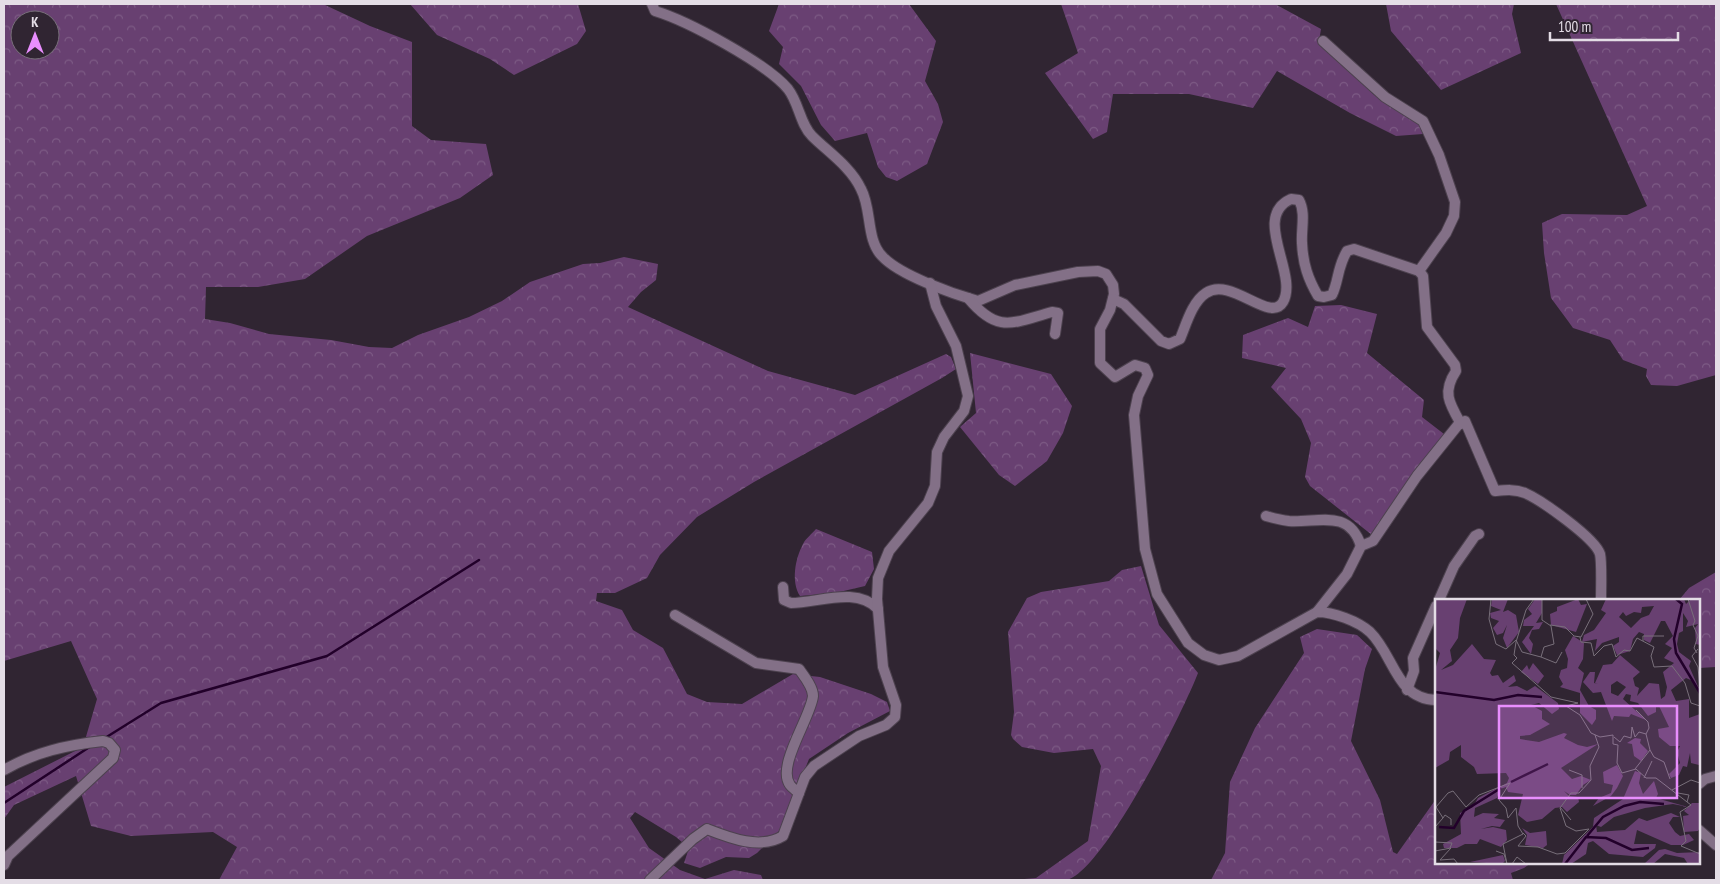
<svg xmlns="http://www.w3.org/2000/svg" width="1720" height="884" font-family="'PT Sans Narrow',sans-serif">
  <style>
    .forest { fill: url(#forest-crowns); fill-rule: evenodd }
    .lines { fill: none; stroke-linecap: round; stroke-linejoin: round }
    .stream { stroke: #22002a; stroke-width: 2.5 }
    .minor-casing { stroke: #4d424f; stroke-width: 12 }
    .minor { stroke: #837087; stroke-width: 10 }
    .inset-river { fill: none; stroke: #22002a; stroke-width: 2.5 }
    .inset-road { fill: none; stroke: #786f7a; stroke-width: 1 }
    .view { fill: #e98efe; fill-opacity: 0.15; stroke: #e98efe; stroke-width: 2.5 }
    .inset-edge { fill: none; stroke: #e4dde6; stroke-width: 2.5 }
  </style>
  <defs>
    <pattern id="forest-crowns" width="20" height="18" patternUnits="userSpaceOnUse" patternTransform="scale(1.25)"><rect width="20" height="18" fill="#684071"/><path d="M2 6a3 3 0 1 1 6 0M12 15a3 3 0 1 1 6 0" fill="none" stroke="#7d5b85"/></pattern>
  </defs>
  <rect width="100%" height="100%" fill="#302532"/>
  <g class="forest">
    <path d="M4 4H323L370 26 412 42V126L431 140 486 144 493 175 460 198 367 236 305 279 258 287H206L205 319 230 323 269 334 331 340 369 347 392 348 418 335 469 317 502 301 530 282 583 264 600 263 624 257 658 264 656 280 641 292 628 307 768 371 855 395 946 354 951 357 956 369 942 378 754 482 697 517 660 555 647 578 615 593H597L596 601 622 610 633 630 663 648 687 694 707 702 742 704 793 674 820 677 871 694 887 702 890 711 848 733 809 759 781 829 757 853 749 858 726 857 700 868 684 863 689 848 676 837 635 812 630 818 649 848 680 870 705 879 734 870 761 875 763 880H219L237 847 213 832 131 836 91 826 76 776 14 805 4 819V787L83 747 97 699 71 641 4 661ZM20 20H50V50H20Z"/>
    <path d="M410 4H578L586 31 577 44 514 75 490 59 437 35Z"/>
    <path d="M779 4H909L936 41 925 81 938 104 943 122 927 164 897 181 886 177 878 167 867 133 835 141 821 125 801 86 779 64 783 47 769 31Z"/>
    <path d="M1061 4H1275L1321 29 1319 41 1373 94 1420 123 1423 134 1396 136 1350 113 1277 71 1253 108 1189 94H1113L1107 132 1093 139 1045 73 1078 53Z"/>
    <path d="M1386 4H1514L1512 14 1521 53 1441 90 1391 31Z"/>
    <path d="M1556 4H1716V375L1677 386 1651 385 1646 376 1647 369 1623 360 1610 340 1573 328 1568 321 1551 298 1544 253 1542 223 1562 214 1627 215 1647 206Z"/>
    <path d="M1341 305 1377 314 1367 353 1424 400 1422 417 1444 434 1415 470 1372 535 1310 486 1305 477 1311 443 1301 419 1271 387 1286 368 1242 358 1243 335 1288 318 1308 327 1315 306Z"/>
    <path d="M970 353 1051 374 1072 406 1063 433 1047 461 1015 486 999 475 960 427 976 413Z"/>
    <path d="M816 529 872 552 874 569 865 586 835 593 800 596C791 582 795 559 803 544 806 538 812 534 816 529Z"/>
    <path d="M1141 566 1159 625 1198 673C1183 712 1104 870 1067 880 1053 884 1028 880 1013 880L1036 878 1088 841 1101 766 1093 749 1054 753 1022 747 1013 739 1011 735 1014 712 1008 632 1027 598 1041 592 1109 581 1122 570Z"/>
    <path d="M1716 572V667L1699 668V600H1679L1689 588Z"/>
    <path d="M1317 629 1357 635 1372 649 1365 669 1351 741 1380 800 1393 852 1397 854 1436 799V863H1531L1524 868 1511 873 1513 880H1211L1225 853 1230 782 1255 728 1304 653 1300 637Z"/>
  </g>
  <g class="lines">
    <g class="stream">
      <path d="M105 738 161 703 327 656 479 560"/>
      <path d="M4 803 91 746"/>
    </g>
    <defs>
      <g id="minor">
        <path d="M652 4 655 11C688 21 766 63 788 89 799 103 800 124 812 136 828 152 851 167 861 189 872 209 866 240 882 256 899 275 953 294 978 301L1015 285 1078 272 1098 271 1106 274 1113 285 1114 294 1110 310 1100 329V363L1115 377 1135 365 1145 368 1148 375 1138 396 1134 415 1145 549 1157 594 1188 643 1204 655 1219 660 1238 656 1317 612C1333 612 1358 621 1370 632 1394 655 1396 699 1436 700"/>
        <path d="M1419 271 1423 276 1427 327 1455 365 1456 371C1442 392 1449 403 1461 424"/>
        <path d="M968 298C998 334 1012 323 1052 312L1058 313 1055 334"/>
        <path d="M1113 299 1124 304 1161 341 1169 344 1180 339C1186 325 1192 302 1206 293 1231 276 1270 324 1283 302 1299 274 1251 217 1291 199L1299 200C1306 213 1301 229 1302 243 1303 264 1308 279 1318 296L1324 297 1332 295C1339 280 1337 268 1347 251L1354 249 1419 271 1446 233 1454 216 1455 202 1439 155 1423 121 1385 97 1323 41"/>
        <path d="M1266 516C1273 518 1281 520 1289 521 1317 523 1349 508 1361 546"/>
        <path d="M783 587 784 600 791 603C818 603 856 586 878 609"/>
        <path d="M1439 600 1454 566 1475 536 1479 534"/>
        <path d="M1317 612 1347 574 1361 546 1373 541 1417 476 1458 425 1465 421 1495 491C1506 490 1515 489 1525 493 1541 500 1595 538 1600 554 1602 563 1601 589 1601 600"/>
        <path d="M675 615 756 663 799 669C804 676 813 687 813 696 811 717 776 766 790 785 792 788 796 790 799 793"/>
        <path d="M1407 690 1414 671 1413 658 1436 606"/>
        <path d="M4 770C35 752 67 745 103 741L109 743 115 750 113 758 8 856 4 865"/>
        <path d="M1699 784 1705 779 1716 776"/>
        <path d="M1699 830 1716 845"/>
        <path d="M650 880 693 839 707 829C730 838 760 850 783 836L805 777 814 766 859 736 886 725 895 717 896 705 883 667 877 599 878 578 889 551 928 503 935 486 937 452 944 437 964 411 968 396 956 346 936 306 930 283"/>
      </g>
    </defs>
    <use href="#minor" class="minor-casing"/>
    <use href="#minor" class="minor"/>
  </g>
  <g transform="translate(1435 599)">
    <rect width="265" height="265" fill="#302532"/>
    <path d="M0 0H32L25 19 23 39 15 51 17 62 6 71 18 66 37 45 49 60 61 61 55 74 57 77 63 76 68 84 79 76 81 82 73 88 82 87 92 92 100 87 123 104 124 110 117 115 104 104 96 106 107 112V120L115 125 95 136 85 137V140L104 143 129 134 132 135 129 139 143 146 152 148 163 145 126 169 137 180 146 177 156 181 148 186 141 196H135L129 192 134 197 143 198 144 203 132 213 127 208 120 209 107 220 92 223 83 216 88 195 73 193 71 188 65 190 62 199 40 209 39 218 48 214 64 215 59 219 70 221 65 228 57 227 46 230 58 228 71 231 72 241 66 248 45 240 42 245H30L22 249H9L8 245 26 235 25 214 38 208 43 199 72 184 74 179 71 174 42 175 39 168 26 158V146L15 153 14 161 0 169V71L5 54 0 49ZM57 0H73L68 13 73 11 81 16 84 33 72 49 68 39 72 26 68 34 62 36 58 29 64 22 56 19 55 14 66 11 56 7ZM100 0H107V14L101 24 108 23 104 30 97 31 94 39 98 45 96 55 87 43 99 27H88L89 21 97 15 93 10ZM143 0 146 6 152 5 141 33 116 26 115 15 122 12V8ZM171 0H249L251 5 256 0H265V46L261 45 260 29 263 25 251 28 253 22 248 14V32L244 34 242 45 244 53 256 62 254 67 265 92 258 82 251 79 236 91 241 102 254 100V119L265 115V175L264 166 256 164 255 154 252 168 248 167 244 176 236 179 234 175 245 164 242 153 245 147H235L224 138 223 130 234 128 224 107 221 106V113L213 117 203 104 195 102 196 96 191 95 188 100 211 121 196 115 194 118 179 117 177 122 166 93 158 94 148 83 155 73H160L159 84 163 85 160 84 168 66 177 65 185 56 205 73 198 79 200 87 204 89 202 97 214 84 224 85 226 100 230 97 232 88 228 73 239 64 229 59 237 49 230 45 238 37 230 22H226L215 44 209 41V35L204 33 198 40 195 52 182 56 178 47 184 43V38L167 44 160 52 162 40 147 43 149 36 159 31 171 14 166 11ZM219 7 214 16 206 19 196 29 184 18 188 13 191 17 199 13 206 14 207 8ZM182 82 191 88 183 97 176 94V86ZM138 37 149 44 148 60 143 69 149 74 145 91 154 107 161 111V120L157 126 145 114V94L125 88 128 85 124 78 126 71 132 69 133 60 130 51ZM98 64 109 77 103 85 86 73 92 66 94 71ZM200 139 206 140 205 144 213 152 206 162 199 157 197 145 192 144ZM182 166 188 177 182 189 176 197 158 207 164 199 176 194 178 186 169 184 168 173ZM200 172 206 174 204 184 208 195 219 182 223 195 221 199 253 208 238 205 210 209 179 218 166 228 161 226 162 233 190 231 204 219 212 222 236 214 245 218H238L234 224 240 233 245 237 254 235 259 241 248 246H236L202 231 199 245H221L220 249 208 258 174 255 158 242 153 244 151 255 136 265H127L129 256 158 228 159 219 188 200ZM257 204H265V229L263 232 249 233 248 217 254 216 249 212ZM87 229 95 234 111 232 112 246 108 249 90 246 92 236ZM230 250 242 254 265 253V265H253L249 259 230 255 218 265H209L224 251ZM68 256 70 262 67 265 35 263Z" fill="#684071" fill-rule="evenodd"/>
    <path class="inset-river" d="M241 0 247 5 239 40 241 54 265 94M0 93 59 101 83 96 107 98M76 183 113 165M4 228 19 229 29 212 66 189M152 237 168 218 189 207 205 203 229 205M130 265 151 238 171 239 197 251 214 249"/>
    <path class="inset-road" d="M56 0 54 20 61 45 71 50 81 41 87 53 106 58 109 48 119 45 116 27 107 21V0M99 0 91 11 81 43 79 56 82 59 77 64 116 98 143 104 131 107 145 116 156 134 165 138 178 136V145L183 146 182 164 187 174 201 170 211 179H221L256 206 245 213 251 242 246 247 265 255M253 0 260 22 258 26 263 37 259 49 262 54M115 26 130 28 139 37 146 38 158 15 151 0M145 38 146 43 156 44 159 57 169 47 177 45 181 58 189 51 195 52 202 39 219 48 216 57 219 68 237 67 250 84 256 104 265 107M208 42V37H229M263 50 257 57 263 68 265 90M106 58 121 64 127 53M211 135 215 151M179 138 185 143 189 137 196 139 197 128 200 138 204 133 211 135 214 129 213 123 201 111M200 170 215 151 219 158 229 163 235 180M134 171 147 176V189M209 179 217 162M237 191 256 181 265 184M243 194 254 196 252 203M125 208 136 221M8 219 10 216 16 220V226M0 228 8 219 1 208 13 194 18 192 31 208 44 196 75 184 64 201 71 209 73 219 81 209 83 227 88 235 68 245 72 265M88 234 91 237 83 247 103 248 122 255 130 254 154 230 141 232 131 227 125 209 136 194H144L156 181 155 167 164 148 160 136M0 243 17 244 15 249M0 252 16 249 5 261 19 260 23 265M61 252 69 255 72 265M77 265 82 258 91 265"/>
    <path class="view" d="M64 107H242V199H64Z"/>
    <rect width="265" height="265" class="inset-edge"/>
  </g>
  <rect width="1720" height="884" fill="none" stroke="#e4dde6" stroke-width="10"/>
  <g transform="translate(35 35)"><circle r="24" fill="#302532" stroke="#786f7a"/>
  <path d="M0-4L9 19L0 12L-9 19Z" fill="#e98efe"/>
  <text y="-8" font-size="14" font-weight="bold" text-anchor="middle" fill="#e4dde6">K</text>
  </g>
  <path d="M1550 32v8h128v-8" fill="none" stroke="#e4dde6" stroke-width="2.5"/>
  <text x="1558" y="32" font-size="15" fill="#e4dde6" stroke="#302532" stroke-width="4" paint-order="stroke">100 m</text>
</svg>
